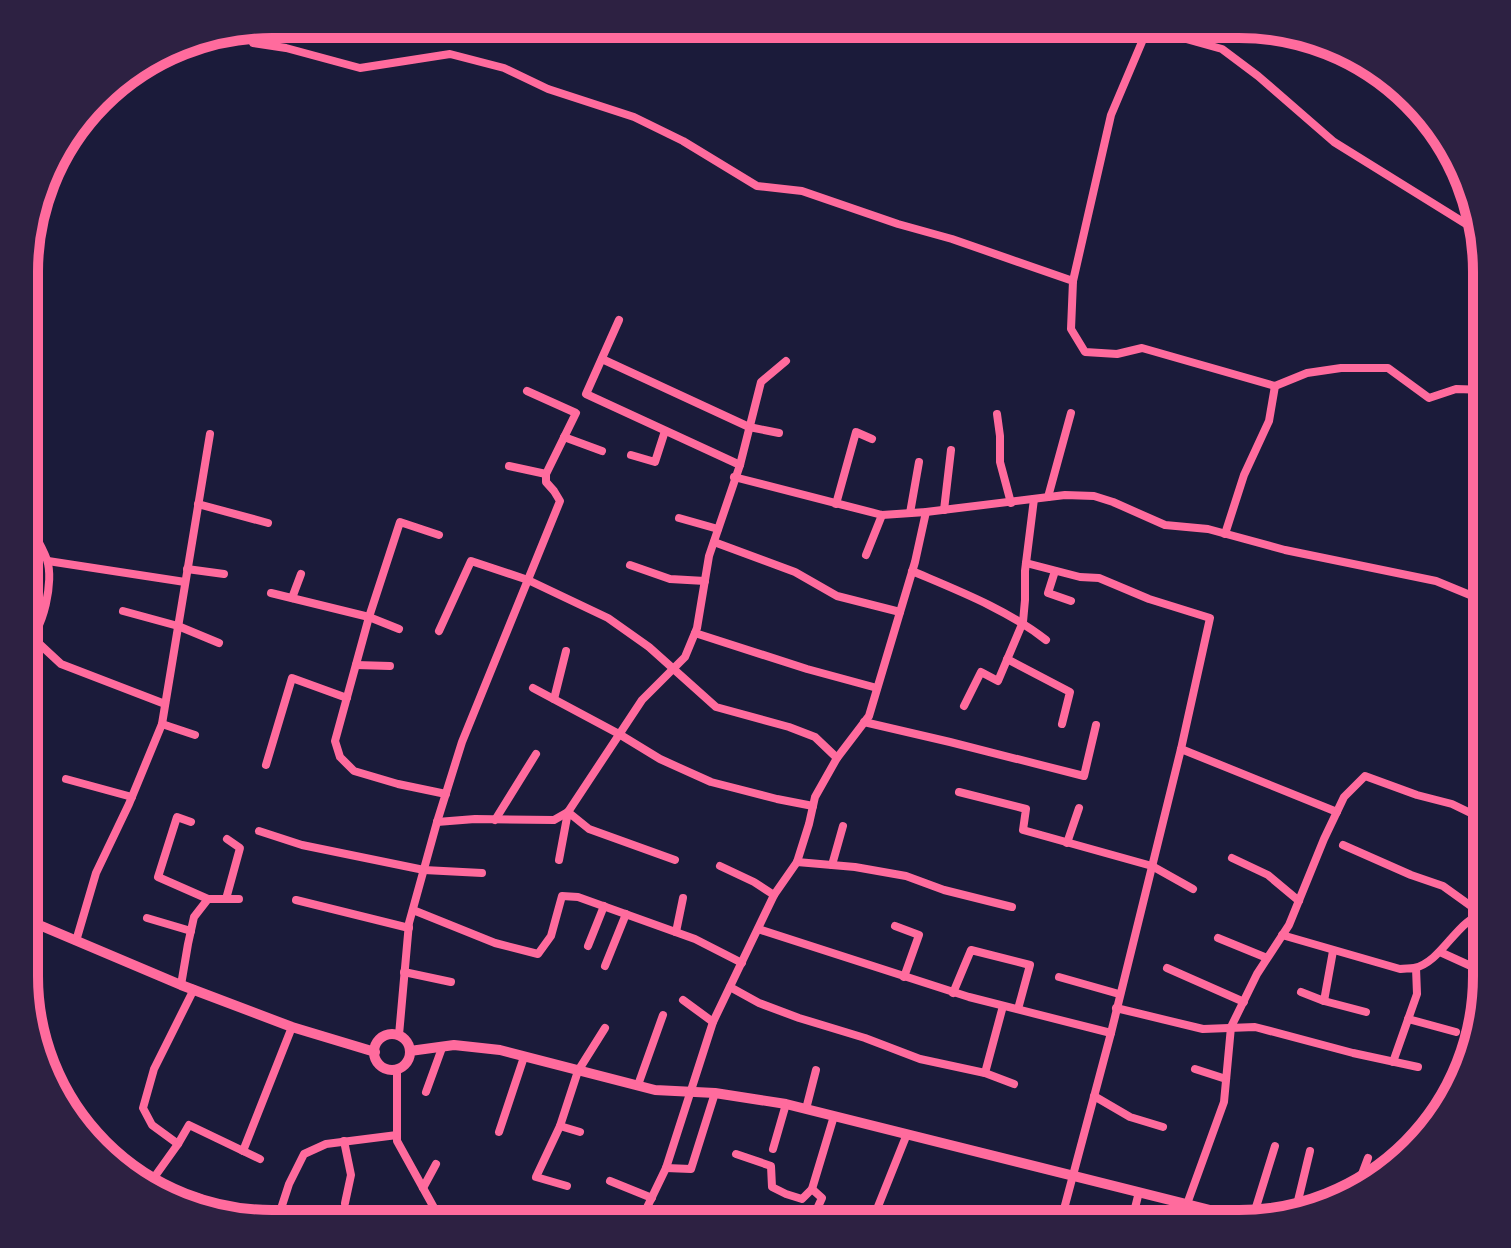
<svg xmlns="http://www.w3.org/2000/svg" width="1511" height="1248" font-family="'Source Sans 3',sans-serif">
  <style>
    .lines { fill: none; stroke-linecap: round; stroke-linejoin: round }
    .minor { stroke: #ff6b9d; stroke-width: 8 }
    .tertiary { stroke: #ff6b9d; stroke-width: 10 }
    .rim { fill: none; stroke: #ff6b9d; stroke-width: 10 }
  </style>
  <rect width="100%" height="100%" fill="#1b1b3a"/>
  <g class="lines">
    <g class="minor">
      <path d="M1121 24 1161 32 1222 49 1258 76 1334 142 1479 232"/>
      <path d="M247 28 253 43 286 48 360 68 450 54 504 68 548 89 634 117 683 141 757 186 802 191 898 224 952 239 1073 281 1071 329 1085 352 1117 354 1142 348 1275 386 1307 373 1341 368H1388L1429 398 1456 389 1487 390"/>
      <path d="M1073 281 1111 115 1147 30"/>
      <path d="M619 320 586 394 740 465"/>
      <path d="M602 359 749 427 779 433"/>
      <path d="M997 414 1000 436V462L1011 503"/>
      <path d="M564 437 602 451"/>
      <path d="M631 455 655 462 665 431"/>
      <path d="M509 466 546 474"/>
      <path d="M734 477 882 515 926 512 1065 495 1094 496 1113 502 1165 525 1208 529 1285 550 1436 581 1487 602"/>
      <path d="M1048 497 1071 413"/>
      <path d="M198 504 268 523"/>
      <path d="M836 504 856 432 872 439"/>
      <path d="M944 510 951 450"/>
      <path d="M910 513 919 462"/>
      <path d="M679 518 718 529"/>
      <path d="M1225 534 1244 475 1269 421 1275 386"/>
      <path d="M439 535 400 522 369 617 335 741 340 757 354 771 398 784 446 794"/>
      <path d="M714 542 795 572 837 596 900 612"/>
      <path d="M866 555 882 515"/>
      <path d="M48 561 185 582"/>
      <path d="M1026 563 1080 577 1099 578 1149 599 1210 618 1181 749 1111 1033 1060 1224"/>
      <path d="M630 565 670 579 705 581"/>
      <path d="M187 569 224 574"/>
      <path d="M912 571C959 591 1006 609 1046 640"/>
      <path d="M1055 571 1048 593 1071 601"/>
      <path d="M271 593 369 617 399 629"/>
      <path d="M292 598 301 574"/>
      <path d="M123 611 178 626 219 643"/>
      <path d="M439 631 471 561 528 580 608 618 649 647 716 707 789 727 815 737 837 758"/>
      <path d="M695 633 807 669 877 688"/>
      <path d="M33 638 61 664 165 704"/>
      <path d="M25 643C44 631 54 580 47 560 42 546 33 532 26 519"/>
      <path d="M1007 659 1070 692 1062 724"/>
      <path d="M356 665 390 666"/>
      <path d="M533 688 619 734 660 759 711 782 777 799 813 806"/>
      <path d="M554 699 566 651"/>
      <path d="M964 706 981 672 998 681 1023 622 1025 600V571L1034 499"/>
      <path d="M864 722 950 742 1084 776 1096 725"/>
      <path d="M162 724 195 735"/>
      <path d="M1181 749 1337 812"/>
      <path d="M266 765 292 678 347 698"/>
      <path d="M66 779 132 797"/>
      <path d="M959 792 1026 809 1023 830 1152 866 1193 889"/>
      <path d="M495 820 536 754"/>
      <path d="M191 822 177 817 158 877 208 899"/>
      <path d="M437 822 475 819 554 820 568 812 642 700 685 657 697 628 709 556 740 465 761 382 786 361"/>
      <path d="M259 831 302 845 424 870 482 873"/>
      <path d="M1067 843 1079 808"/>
      <path d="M1343 845 1411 875 1443 886 1482 914"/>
      <path d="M1232 858 1268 875 1299 901"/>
      <path d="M559 860 568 812 589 829 675 860"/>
      <path d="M797 862 855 867 906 876 944 890 1012 907"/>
      <path d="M832 865 843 826"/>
      <path d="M720 866 754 882 774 895"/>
      <path d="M226 899 240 848 227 839"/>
      <path d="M296 900 409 928"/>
      <path d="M413 910 495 943 538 954 551 936 562 896 578 897 695 939 742 963"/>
      <path d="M147 918 191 931"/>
      <path d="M895 926 919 935 904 977"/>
      <path d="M758 929 969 997 1111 1033"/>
      <path d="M676 932 683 898"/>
      <path d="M1282 935 1400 969C1405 968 1409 969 1414 968 1443 962 1458 916 1486 914"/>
      <path d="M1218 938 1267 958"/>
      <path d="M76 941 96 873 129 804 162 724 210 434"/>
      <path d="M588 946 604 906"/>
      <path d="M1440 952 1484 972"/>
      <path d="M605 966 626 914"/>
      <path d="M1167 968 1244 1002"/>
      <path d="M404 972 451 982"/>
      <path d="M1059 977 1119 994"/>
      <path d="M181 985 188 944 194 917 208 899H239"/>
      <path d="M730 987 759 1003 799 1018 865 1038 920 1059 985 1073 1014 1084"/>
      <path d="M1301 992 1324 1001 1366 1012"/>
      <path d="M953 993 971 950 1030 965 1018 1009"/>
      <path d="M683 1000 713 1022"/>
      <path d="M1324 1001 1333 951"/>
      <path d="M1116 1008 1203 1029 1255 1027 1353 1053 1418 1067"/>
      <path d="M1408 1019 1456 1032"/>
      <path d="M33 1025 35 1026"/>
      <path d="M399 1035 409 923 437 822 462 742 560 501 554 491 546 482V474L576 413 527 391"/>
      <path d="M1393 1062 1417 994 1416 968"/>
      <path d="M397 1069V1141L443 1224"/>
      <path d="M1195 1069 1226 1079"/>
      <path d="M985 1073 1003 1006"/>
      <path d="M638 1085 663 1015"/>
      <path d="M426 1092 442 1048"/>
      <path d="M1094 1096 1130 1117 1163 1127"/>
      <path d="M806 1109 816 1070"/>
      <path d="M1439 1117 1444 1101"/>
      <path d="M560 1126 580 1132"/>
      <path d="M499 1132 524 1057"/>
      <path d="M344 1141 351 1175 345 1203"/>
      <path d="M178 1144 152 1125 143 1108 154 1069 194 989"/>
      <path d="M773 1149 786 1104"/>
      <path d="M243 1151 292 1027"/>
      <path d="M736 1154 771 1166 772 1187 786 1194 802 1199 812 1189 834 1116"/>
      <path d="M666 1168 691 1169 715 1093"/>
      <path d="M610 1181 652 1198"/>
      <path d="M148 1186 178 1144 189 1125 260 1159"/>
      <path d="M567 1186 536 1177 560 1126 578 1071 605 1028"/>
      <path d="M423 1188 436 1164"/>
      <path d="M1356 1190 1368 1158"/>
      <path d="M172 1202 178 1196H194L270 1223"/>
      <path d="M1187 1204 1224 1102 1231 1027 1257 974 1289 925 1324 839 1344 797 1365 776 1417 795 1452 804 1487 821"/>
      <path d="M1295 1213 1310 1151"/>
      <path d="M1252 1220 1275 1146"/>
      <path d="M276 1224 289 1184 304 1154 326 1144 397 1135"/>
      <path d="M353 1224 357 1214 384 1224"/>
      <path d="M639 1224 666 1168 713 1022 774 895 797 862 809 824 815 797 837 758 869 716 915 562 926 512"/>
      <path d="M810 1224 822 1198 812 1189"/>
      <path d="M871 1224 907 1134"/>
      <path d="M1131 1224 1139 1192"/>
      <path d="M1204 1224 1209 1210"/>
    </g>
    <g class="tertiary">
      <path d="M25 919 181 985 292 1027 375 1052"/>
      <circle cx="392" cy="1052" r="18"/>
      <path d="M410 1051 454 1045 500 1050 655 1090 715 1093 786 1104 1254 1221"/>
    </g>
  </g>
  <path d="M0 0H1511V1248H0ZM272 38H1239A234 234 0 0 1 1473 272V976A234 234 0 0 1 1239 1210H272A234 234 0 0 1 38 976V272A234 234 0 0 1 272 38Z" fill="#2d2142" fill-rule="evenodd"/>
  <path class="rim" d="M272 38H1239A234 234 0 0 1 1473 272V976A234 234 0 0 1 1239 1210H272A234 234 0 0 1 38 976V272A234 234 0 0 1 272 38Z"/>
</svg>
